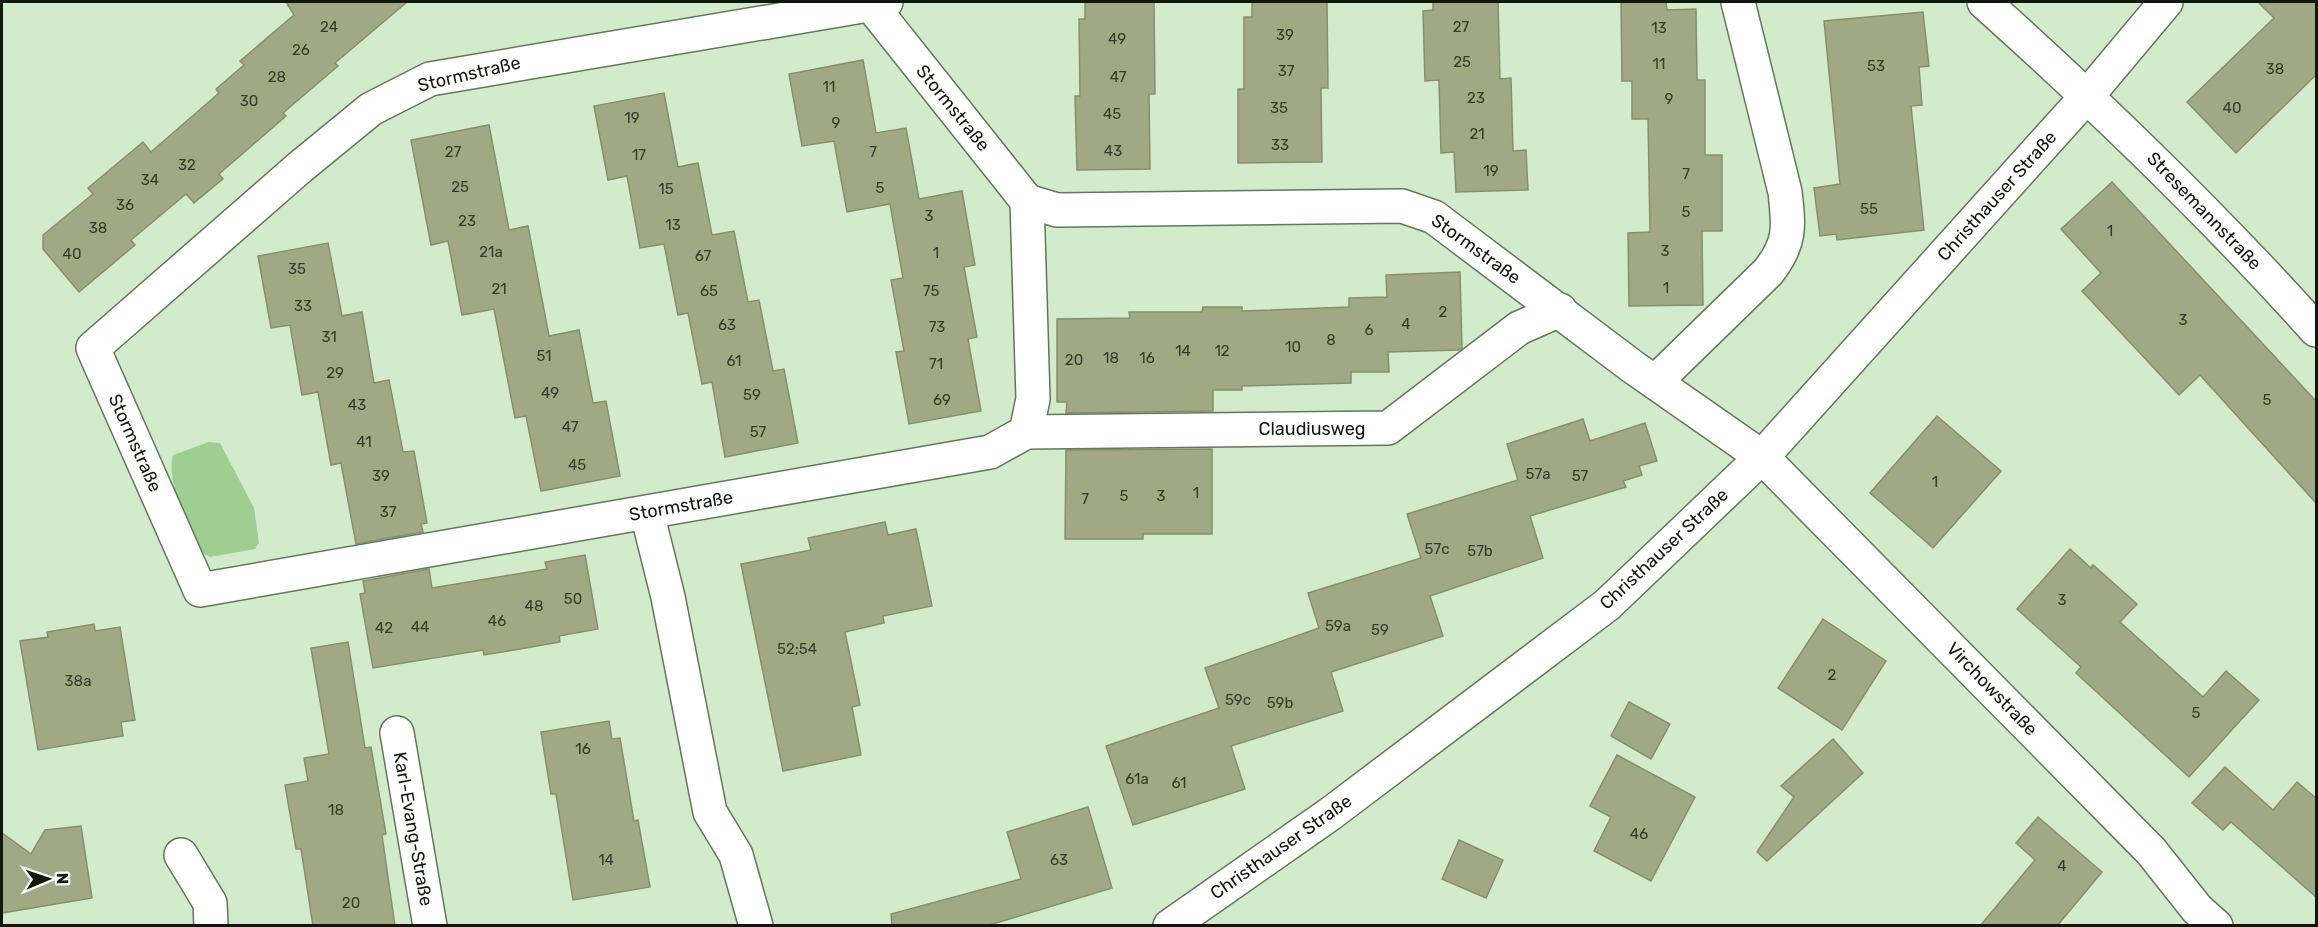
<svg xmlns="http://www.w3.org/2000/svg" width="2318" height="927" font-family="Rubik,sans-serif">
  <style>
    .green { fill: #9ece91 }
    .building { fill: #a0a984; stroke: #868f6b; stroke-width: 1.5 }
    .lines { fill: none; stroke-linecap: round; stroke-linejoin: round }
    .minor-casing { stroke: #61785a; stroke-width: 36 }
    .minor { stroke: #fff; stroke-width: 33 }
    .labels { text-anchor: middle; stroke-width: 4.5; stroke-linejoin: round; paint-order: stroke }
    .number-label { font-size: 15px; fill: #333c2a }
    .street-label { font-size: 18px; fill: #0f180c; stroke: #fff }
  </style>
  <rect width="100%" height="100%" fill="#d2eccb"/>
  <path class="green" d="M209 442 220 443 254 508 259 543 255 549 210 557 201 552C191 522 165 486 173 455Z"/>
  <g class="building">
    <path d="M286 2H407L335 63 338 66 283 113 286 116 219 174 223 179 194 203 186 194 131 240 135 245 79 292 43 249V235L93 194 88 188 143 142 151 152 219 93 216 89 244 65 240 61 294 15Z"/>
    <path d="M1085 2H1154L1155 94H1149L1150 169 1077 170 1075 96H1080L1079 19H1085Z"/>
    <path d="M1252 2H1327L1328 88H1321L1322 162 1238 163V89H1244V17H1252Z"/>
    <path d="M1433 2H1498L1500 79 1511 78 1513 151 1526 150 1528 190 1456 192 1454 152 1441 153 1439 80 1425 81 1423 11 1433 10Z"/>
    <path d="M1621 2H1666L1667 10 1696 9 1697 80H1705V155H1722V231H1702L1703 305 1629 306 1628 233 1650 232 1648 119H1632V81H1622Z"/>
    <path d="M2258 2H2316V75L2236 153 2187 102 2274 18Z"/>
    <path d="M1923 12 1929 66 1919 67 1922 105 1911 106 1924 230 1837 240 1836 234 1820 236 1814 188 1840 184 1824 21Z"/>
    <path d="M863 60 876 133 906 128 919 199 962 191 975 265 964 267 977 337 968 339 981 411 909 424 896 352 904 351 891 280 903 278 890 204 847 212 834 141 802 146 789 74Z"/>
    <path d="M664 93 678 167 698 163 712 235 734 231 748 302 759 300 773 371 784 369 798 443 725 457 712 382 702 384 688 313 678 315 664 244 640 248 627 176 608 180 594 106Z"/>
    <path d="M489 125 509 230 528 226 549 336 579 330 593 403 606 401 620 476 541 491 526 416 515 418 494 309 462 315 448 241 431 245 411 140Z"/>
    <path d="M2112 182 2316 401V503L2200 375 2179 395 2082 291 2101 273 2061 229Z"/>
    <path d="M328 243 342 316 362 312 374 383 389 380 403 452 414 451 427 523 421 524 423 532 356 544 341 463 331 465 318 392 302 395 290 325 271 328 258 256Z"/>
    <path d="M1460 272 1462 348 1459 350 1388 352 1389 372H1351V383L1242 386V390H1213V411L1066 413 1067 402H1057V319L1130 318 1129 312H1202L1203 307H1242V311L1349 307V298L1387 297 1386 275Z"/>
    <path d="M1937 416 2001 471 1933 548 1870 493Z"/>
    <path d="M1583 419 1590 441 1645 423 1657 461 1639 466 1642 475 1623 481 1626 487 1530 516 1543 558 1430 596 1443 636 1331 672 1343 711 1231 746 1245 789 1133 825 1106 746 1219 708 1205 668 1319 628 1308 593 1421 558 1407 514 1518 480 1507 444Z"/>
    <path d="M1212 449V534H1143V539H1065L1066 450Z"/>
    <path d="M885 522 888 535 916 529 932 606 883 616 884 623 845 632 860 705 852 707 861 755 783 771 741 564 811 550 808 538Z"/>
    <path d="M2070 549 2091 568 2093 565 2137 604 2120 622 2203 697 2226 671 2259 700 2189 777 2076 673 2081 667 2017 609Z"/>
    <path d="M585 555 598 629 559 636 560 642 520 649 484 655 483 650 373 668 360 594 365 593 363 581 429 569 432 588 547 569 545 562Z"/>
    <path d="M1823 619 1886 661 1842 730 1778 688Z"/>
    <path d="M94 624 95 631 120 627 135 720 121 722 123 736 38 750 20 641 48 637 47 632Z"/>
    <path d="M348 642 365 748 371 747 386 834 382 835 395 926H313L301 849H296L285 785 308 781 304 758 329 754 311 648Z"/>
    <path d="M1629 702 1670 724 1651 759 1611 736Z"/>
    <path d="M609 721 612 739 620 738 634 821 638 820 650 887 573 900 556 794H551L541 732Z"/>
    <path d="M1833 739 1863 773 1767 861 1757 852 1794 797 1781 786Z"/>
    <path d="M1617 755 1695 797 1651 881 1594 851 1611 817 1590 806Z"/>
    <path d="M2225 767 2273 810 2297 782 2316 798V897L2231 822 2223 830 2192 803Z"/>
    <path d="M1088 807 1112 888 986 926H892L891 914 1021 879 1007 832Z"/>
    <path d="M2038 817 2102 872 2057 926H1980L2035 860 2016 843Z"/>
    <path d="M81 826 92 898 2 913V833L31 854 45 830Z"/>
    <path d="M1459 840 1503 860 1486 898 1442 879Z"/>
  </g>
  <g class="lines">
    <defs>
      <g id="minor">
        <path d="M1984 2C2100 106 2212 214 2316 330"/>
        <path d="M871 5 1027 201 1033 399 1026 432 990 452 200 590 93 348 299 168 371 109 430 79 886 2"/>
        <path d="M1027 201 1057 210 1402 206 1434 217 1633 367 1762 457 2151 851 2197 909 2216 926"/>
        <path d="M1655 382 1768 272C1791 243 1789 227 1785 192L1738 2"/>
        <path d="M1026 432 1388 428 1519 328 1560 310"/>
        <path d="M647 513 668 597 710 812 736 855 756 926"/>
        <path d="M397 733 430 926"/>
        <path d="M181 855 210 903 211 926"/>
        <path d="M1170 926 1330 814 1607 605 1762 457 2088 95 2166 2"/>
      </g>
    </defs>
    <use href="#minor" class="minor-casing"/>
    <use href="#minor" class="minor"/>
  </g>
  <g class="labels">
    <g class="number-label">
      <text x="329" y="32">24</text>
      <text x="1461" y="32">27</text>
      <text x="1659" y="33">13</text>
      <text x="1285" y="40">39</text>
      <text x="1117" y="44">49</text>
      <text x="301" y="55">26</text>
      <text x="1462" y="67">25</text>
      <text x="1659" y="69">11</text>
      <text x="1876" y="71">53</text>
      <text x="2275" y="74">38</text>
      <text x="1286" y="76">37</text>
      <text x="277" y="82">28</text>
      <text x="1118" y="82">47</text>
      <text x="829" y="92">11</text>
      <text x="1476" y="103">23</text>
      <text x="1669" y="104">9</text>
      <text x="249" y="106">30</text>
      <text x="1279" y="113">35</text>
      <text x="2232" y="113">40</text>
      <text x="1112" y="119">45</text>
      <text x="632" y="123">19</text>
      <text x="836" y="128">9</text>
      <text x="1477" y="139">21</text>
      <text x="1280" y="150">33</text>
      <text x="1113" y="156">43</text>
      <text x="453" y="157">27</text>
      <text x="873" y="157">7</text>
      <text x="639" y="160">17</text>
      <text x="187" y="170">32</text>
      <text x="1491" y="176">19</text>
      <text x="1686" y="179">7</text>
      <text x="150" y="185">34</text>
      <text x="460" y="192">25</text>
      <text x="880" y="193">5</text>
      <text x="666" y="194">15</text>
      <text x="125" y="210">36</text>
      <text x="1869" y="214">55</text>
      <text x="1686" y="217">5</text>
      <text x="929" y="221">3</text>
      <text x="467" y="226">23</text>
      <text x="673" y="230">13</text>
      <text x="98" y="233">38</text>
      <text x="2110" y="236">1</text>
      <text x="1665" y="256">3</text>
      <text x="491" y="257">21a</text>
      <text x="936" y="258">1</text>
      <text x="72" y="259">40</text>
      <text x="703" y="261">67</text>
      <text x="297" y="274">35</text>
      <text x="1666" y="293">1</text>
      <text x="499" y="294">21</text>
      <text x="709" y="296">65</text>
      <text x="931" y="296">75</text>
      <text x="303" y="311">33</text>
      <text x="1443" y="317">2</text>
      <text x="2183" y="325">3</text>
      <text x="1406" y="329">4</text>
      <text x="727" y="330">63</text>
      <text x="937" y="332">73</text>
      <text x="1369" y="335">6</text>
      <text x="329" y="342">31</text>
      <text x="1331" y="345">8</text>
      <text x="1293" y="352">10</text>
      <text x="1183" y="356">14</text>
      <text x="1222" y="356">12</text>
      <text x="544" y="361">51</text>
      <text x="1111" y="363">18</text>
      <text x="1147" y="363">16</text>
      <text x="1074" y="365">20</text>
      <text x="734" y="366">61</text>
      <text x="936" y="369">71</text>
      <text x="335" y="378">29</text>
      <text x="550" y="398">49</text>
      <text x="752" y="400">59</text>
      <text x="942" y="405">69</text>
      <text x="2267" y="405">5</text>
      <text x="357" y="410">43</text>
      <text x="570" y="432">47</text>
      <text x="758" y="437">57</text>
      <text x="364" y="447">41</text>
      <text x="577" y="470">45</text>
      <text x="1538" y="479">57a</text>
      <text x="381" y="481">39</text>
      <text x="1580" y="481">57</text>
      <text x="1935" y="487">1</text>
      <text x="1196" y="498">1</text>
      <text x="1124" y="501">5</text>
      <text x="1161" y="501">3</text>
      <text x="1085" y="504">7</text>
      <text x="388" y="517">37</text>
      <text x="1437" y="554">57c</text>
      <text x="1480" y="556">57b</text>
      <text x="573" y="604">50</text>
      <text x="2062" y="605">3</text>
      <text x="534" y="611">48</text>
      <text x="497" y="626">46</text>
      <text x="1338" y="631">59a</text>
      <text x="420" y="632">44</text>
      <text x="384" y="633">42</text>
      <text x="1380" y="635">59</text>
      <text x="797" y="654">52;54</text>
      <text x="1832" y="680">2</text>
      <text x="78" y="686">38a</text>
      <text x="1238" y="705">59c</text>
      <text x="1280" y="708">59b</text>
      <text x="2196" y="718">5</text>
      <text x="583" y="754">16</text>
      <text x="1137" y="784">61a</text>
      <text x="1179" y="788">61</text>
      <text x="336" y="815">18</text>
      <text x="1639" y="839">46</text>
      <text x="606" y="865">14</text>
      <text x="1059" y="865">63</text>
      <text x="2062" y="871">4</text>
      <text x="351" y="908">20</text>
    </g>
    <g class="street-label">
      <text transform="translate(469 74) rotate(-13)" y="6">Stormstraße</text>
      <text transform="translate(953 108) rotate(51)" y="6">Stormstraße</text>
      <text transform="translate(1997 196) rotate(-48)" y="6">Christhauser Straße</text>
      <text transform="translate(2204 211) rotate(46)" y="6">Stresemannstraße</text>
      <text transform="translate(1476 249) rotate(36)" y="6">Stormstraße</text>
      <text x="1312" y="435">Claudiusweg</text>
      <text transform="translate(135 443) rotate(66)" y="6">Stormstraße</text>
      <text transform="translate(681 506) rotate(-10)" y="6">Stormstraße</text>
      <text transform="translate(1664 549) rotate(-43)" y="6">Christhauser Straße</text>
      <text transform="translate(1992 689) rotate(46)" y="6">Virchowstraße</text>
      <text transform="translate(413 829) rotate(80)" y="6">Karl-Evang-Straße</text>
      <text transform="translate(1281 847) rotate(-35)" y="6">Christhauser Straße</text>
    </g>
  </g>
  <rect width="2318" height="927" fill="none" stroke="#0f180c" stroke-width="6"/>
  <g transform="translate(48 879) rotate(88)" stroke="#ffffff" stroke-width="4.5" paint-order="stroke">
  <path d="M0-4.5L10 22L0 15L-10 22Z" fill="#0f180c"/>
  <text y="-9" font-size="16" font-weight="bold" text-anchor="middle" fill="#0f180c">N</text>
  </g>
</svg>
